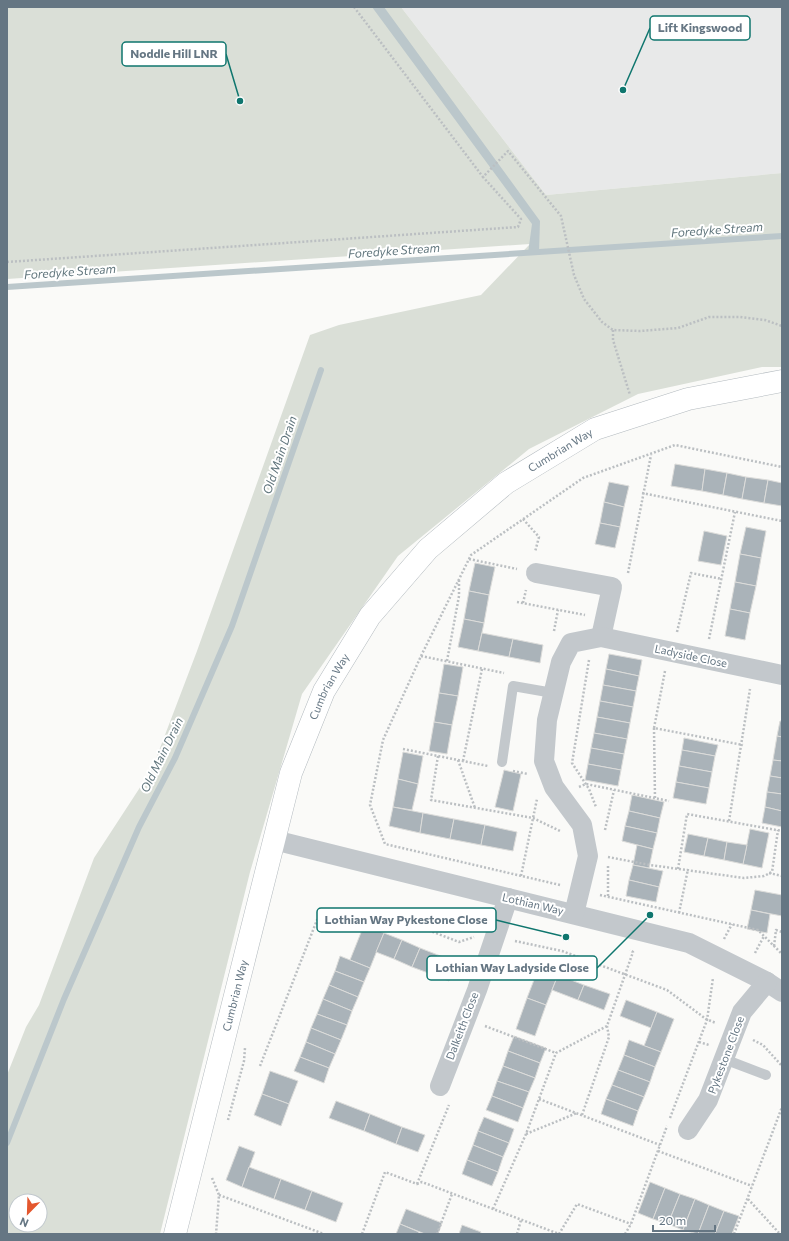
<svg xmlns="http://www.w3.org/2000/svg" width="789" height="1241" font-family="Commissioner,sans-serif">
  <style>
    .built { fill: #e8e9e9 }
    .green { fill: #dadfd7; fill-rule: evenodd }
    .water { fill: #bbc7cb }
    .lines { fill: none; stroke-linecap: round; stroke-linejoin: round }
    .stream { stroke: #bbc7cb; stroke-width: 6 }
    .building { fill: #aab3b9; stroke: #dcdcda }
    .secondary-casing { stroke: #b3babf; stroke-width: 23 }
    .path { stroke: #bbbfc2; stroke-width: 2.5; stroke-dasharray: 2 2; stroke-linecap: butt }
    .lane { stroke: #c3c8cc; stroke-width: 10 }
    .street { stroke: #c3c8cc; stroke-width: 20 }
    .secondary { stroke: #fff; stroke-width: 22 }
    .labels { text-anchor: middle; stroke-width: 4; stroke-linejoin: round; paint-order: stroke }
    .street-label { font-size: 11px; fill: #657683; stroke: #fff }
    .water-label { font-size: 12px; font-style: italic; fill: #60757c; stroke: #fff }
    .leader { fill: none; stroke: #0f766e; stroke-width: 1.5 }
    .callout-dot { fill: #0f766e; stroke: #fff; stroke-width: 1.5 }
    .callout { fill: #fff; stroke: #0f766e; stroke-width: 1.5 }
    .callout-label { font-size: 12px; text-anchor: middle; font-weight: bold; fill: #657683 }
  </style>
  <rect width="100%" height="100%" fill="#fafaf8"/>
  <path class="built" d="M401 7H782V173L546 195Z"/>
  <path class="green" d="M7 7H401L546 195 782 173V367H762L638 394 529 449 398 556 302 694 250 872 160 1234H7V1075L26 1027 39 1005 94 858 152 769 197 651 310 335 339 325 481 295 530 244 7 279ZM16 1201H40V1225H16Z"/>
  <path class="water" d="M372 7H384L540 221 539 252 528 253 532 224Z"/>
  <g class="lines">
    <g class="stream">
      <path d="M7 287 782 236"/>
      <path d="M7 1143 64 999 139 827 175 758 232 626 321 370"/>
    </g>
  </g>
  <g class="building">
    <path d="M675 464 705 469 702 491 671 486Z"/>
    <path d="M705 469 727 473 723 495 702 491Z"/>
    <path d="M727 473 746 477 742 499 723 495Z"/>
    <path d="M746 477 768 480 764 503 742 499Z"/>
    <path d="M768 480 782 483V506L764 503Z"/>
    <path d="M609 482 629 486 624 507 604 502Z"/>
    <path d="M604 502 624 507 620 527 600 523Z"/>
    <path d="M600 523 620 527 615 548 595 544Z"/>
    <path d="M746 527 766 531 761 558 740 554Z"/>
    <path d="M704 531 727 536 721 565 698 561Z"/>
    <path d="M740 554 761 558 756 586 735 582Z"/>
    <path d="M475 563 495 567 489 595 469 591Z"/>
    <path d="M735 582 756 586 750 613 730 609Z"/>
    <path d="M469 591 489 595 484 623 464 619Z"/>
    <path d="M730 609 750 613 745 640 725 636Z"/>
    <path d="M464 619 484 623 478 651 458 647Z"/>
    <path d="M482 633 513 639 509 657 478 651Z"/>
    <path d="M513 639 543 645 540 663 509 657Z"/>
    <path d="M609 654 642 660 639 676 606 669Z"/>
    <path d="M444 664 463 667 458 696 439 693Z"/>
    <path d="M606 669 639 676 636 691 603 685Z"/>
    <path d="M603 685 636 691 633 707 600 701Z"/>
    <path d="M439 693 458 696 452 725 434 722Z"/>
    <path d="M600 701 633 707 630 723 597 717Z"/>
    <path d="M597 717 630 723 627 739 594 733Z"/>
    <path d="M780 721H782V737L777 736Z"/>
    <path d="M434 722 452 725 447 754 429 751Z"/>
    <path d="M594 733 627 739 624 754 591 748Z"/>
    <path d="M777 736 782 737V761L773 760Z"/>
    <path d="M684 738 718 745 715 756 682 750Z"/>
    <path d="M591 748 624 754 621 770 588 764Z"/>
    <path d="M682 750 715 756 712 772 679 766Z"/>
    <path d="M403 752 423 756 418 784 398 779Z"/>
    <path d="M773 760 782 761V778L770 776Z"/>
    <path d="M588 764 621 770 618 786 585 780Z"/>
    <path d="M679 766 712 772 709 788 676 782Z"/>
    <path d="M504 770 521 774 513 811 495 807Z"/>
    <path d="M770 776 782 778V794L767 792Z"/>
    <path d="M398 779 418 784 412 810 393 807Z"/>
    <path d="M676 782 709 788 706 804 673 798Z"/>
    <path d="M767 792 782 794V811L765 807Z"/>
    <path d="M632 795 664 802 660 818 629 811Z"/>
    <path d="M393 807 423 813 420 833 389 826Z"/>
    <path d="M765 807 782 811V827L762 823Z"/>
    <path d="M629 811 660 818 657 833 625 826Z"/>
    <path d="M423 813 454 819 450 839 420 833Z"/>
    <path d="M454 819 485 825 481 845 450 839Z"/>
    <path d="M485 825 517 832 513 851 481 845Z"/>
    <path d="M625 826 657 833 653 849 622 841Z"/>
    <path d="M750 829 769 833 762 868 743 864Z"/>
    <path d="M688 834 708 838 704 856 684 852Z"/>
    <path d="M708 838 727 842 724 860 704 856Z"/>
    <path d="M727 842 747 845 743 864 724 860Z"/>
    <path d="M637 845 653 849 649 868 633 865Z"/>
    <path d="M633 865 663 871 659 887 629 880Z"/>
    <path d="M629 880 659 887 656 902 626 896Z"/>
    <path d="M755 890 782 895V916L751 910Z"/>
    <path d="M751 910 770 914 767 933 747 929Z"/>
    <path d="M364 925 384 933 370 968 350 960Z"/>
    <path d="M384 933 402 940 394 959 376 952Z"/>
    <path d="M402 940 420 948 412 967 394 959Z"/>
    <path d="M420 948 438 955 431 974 412 967Z"/>
    <path d="M438 955 457 962 449 981 431 974Z"/>
    <path d="M340 956 370 968 364 982 335 971Z"/>
    <path d="M539 967 558 975 546 1005 527 998Z"/>
    <path d="M335 971 364 982 358 997 329 985Z"/>
    <path d="M558 975 584 985 578 1000 552 990Z"/>
    <path d="M329 985 358 997 352 1011 323 999Z"/>
    <path d="M584 985 610 994 604 1010 578 1000Z"/>
    <path d="M527 998 546 1005 535 1036 516 1029Z"/>
    <path d="M323 999 352 1011 347 1025 317 1014Z"/>
    <path d="M626 1000 657 1012 651 1028 620 1016Z"/>
    <path d="M657 1012 674 1019 661 1052 644 1046Z"/>
    <path d="M317 1014 347 1025 341 1040 311 1028Z"/>
    <path d="M311 1028 341 1040 335 1054 306 1042Z"/>
    <path d="M514 1036 546 1048 540 1063 508 1051Z"/>
    <path d="M629 1040 661 1052 655 1067 624 1055Z"/>
    <path d="M306 1042 335 1054 329 1068 300 1057Z"/>
    <path d="M508 1051 540 1063 535 1078 503 1066Z"/>
    <path d="M624 1055 655 1067 650 1082 618 1070Z"/>
    <path d="M300 1057 329 1068 324 1083 294 1071Z"/>
    <path d="M503 1066 535 1078 529 1092 497 1081Z"/>
    <path d="M618 1070 650 1082 644 1097 612 1085Z"/>
    <path d="M270 1071 298 1081 289 1104 262 1094Z"/>
    <path d="M497 1081 529 1092 523 1108 492 1096Z"/>
    <path d="M612 1085 644 1097 638 1111 606 1099Z"/>
    <path d="M262 1094 289 1104 281 1126 254 1115Z"/>
    <path d="M492 1096 523 1108 518 1122 486 1110Z"/>
    <path d="M606 1099 638 1111 633 1126 601 1114Z"/>
    <path d="M336 1101 370 1114 364 1131 329 1118Z"/>
    <path d="M370 1114 402 1127 396 1144 364 1131Z"/>
    <path d="M484 1117 514 1129 509 1143 478 1131Z"/>
    <path d="M402 1127 425 1135 418 1152 396 1144Z"/>
    <path d="M478 1131 509 1143 503 1157 473 1145Z"/>
    <path d="M473 1145 503 1157 498 1172 467 1160Z"/>
    <path d="M239 1146 255 1152 242 1187 226 1180Z"/>
    <path d="M467 1160 498 1172 492 1186 462 1174Z"/>
    <path d="M249 1167 281 1179 274 1199 242 1187Z"/>
    <path d="M281 1179 312 1191 305 1210 274 1199Z"/>
    <path d="M650 1182 665 1188 653 1219 638 1213Z"/>
    <path d="M665 1188 680 1194 668 1224 653 1219Z"/>
    <path d="M312 1191 343 1203 336 1222 305 1210Z"/>
    <path d="M680 1194 695 1199 683 1230 668 1224Z"/>
    <path d="M695 1199 709 1205 698 1234 683 1230Z"/>
    <path d="M709 1205 724 1211 715 1234H698Z"/>
    <path d="M406 1209 442 1223 438 1234H425L400 1224Z"/>
    <path d="M724 1211 739 1216 732 1234H715Z"/>
    <path d="M400 1224 419 1232 418 1234H396Z"/>
    <path d="M462 1225 481 1232 480 1234H459Z"/>
  </g>
  <g class="lines">
    <defs>
      <g id="secondary">
        <path id="s1" d="M175 1234 291 773 324 691 370 616 428 549 506 483 595 429 688 399 782 381"/>
      </g>
    </defs>
    <use href="#secondary" class="secondary-casing"/>
    <g class="path">
      <path d="M354 7 483 177 508 151 561 216 574 275 584 299 602 322 613 330 640 331 678 328 709 317H740L765 320 782 326"/>
      <path d="M7 262 518 227 521 219 483 177"/>
      <path d="M613 330V340L630 395"/>
      <path d="M642 493 782 521"/>
      <path d="M523 519 539 537 535 552"/>
      <path d="M469 559 517 569"/>
      <path d="M628 573 651 455"/>
      <path d="M517 602 585 615"/>
      <path d="M523 603 526 590"/>
      <path d="M554 631 558 610"/>
      <path d="M677 632 691 573 722 579"/>
      <path d="M709 639 735 512"/>
      <path d="M421 656 504 673"/>
      <path d="M589 660 572 763 589 789 596 807"/>
      <path d="M447 661 459 596V579"/>
      <path d="M665 671 654 728 743 745"/>
      <path d="M654 728 655 799"/>
      <path d="M403 749 488 766"/>
      <path d="M438 756 431 800 533 818 560 831"/>
      <path d="M458 760 475 808"/>
      <path d="M463 761 482 669"/>
      <path d="M513 771 528 774"/>
      <path d="M579 787 586 784 669 801"/>
      <path d="M729 821 750 689"/>
      <path d="M605 830 614 790"/>
      <path d="M608 857 650 865 744 878 764 876 772 872 778 830"/>
      <path d="M608 866V897"/>
      <path d="M678 869 687 814 782 831"/>
      <path d="M769 873 782 876"/>
      <path d="M521 876 537 799"/>
      <path d="M560 885 385 844 370 805 383 740 421 656 471 555 583 478 675 445 782 467"/>
      <path d="M600 895 758 930 782 954"/>
      <path d="M679 913 688 869"/>
      <path d="M724 939 732 924"/>
      <path d="M515 941 562 951 667 990 706 1019 716 1023"/>
      <path d="M774 946 776 930 782 932"/>
      <path d="M755 953 764 936"/>
      <path d="M485 1026 556 1053"/>
      <path d="M753 1040 763 1045 782 1066"/>
      <path d="M699 1042 709 1045"/>
      <path d="M260 1066 317 920 384 913 459 942 474 937"/>
      <path d="M539 1099 660 1145"/>
      <path d="M582 1115 609 1037 607 1026"/>
      <path d="M670 1118 707 1020 713 978"/>
      <path d="M228 1120 244 1061 245 1048"/>
      <path d="M526 1134 577 1113"/>
      <path d="M658 1151 752 1186"/>
      <path d="M212 1178 219 1195 216 1234"/>
      <path d="M417 1184 449 1105"/>
      <path d="M219 1195 324 1234"/>
      <path d="M748 1199 780 1234"/>
      <path d="M493 1209 526 1134 556 1053 607 1026 633 952 630 950"/>
      <path d="M362 1234 385 1172 417 1184 422 1182 559 1234"/>
      <path d="M437 1234 452 1194"/>
      <path d="M517 1234 521 1220"/>
      <path d="M559 1234 577 1204 631 1224"/>
      <path d="M625 1234 631 1224 667 1126"/>
      <path d="M734 1234 782 1107"/>
    </g>
    <g class="lane">
      <path d="M502 762 513 686 553 693"/>
      <path d="M724 1059 766 1075"/>
    </g>
    <g class="street">
      <path d="M536 573 612 587 601 637"/>
      <path d="M274 840 689 943 767 982 782 992"/>
      <path d="M574 914 588 856 582 825 554 787 544 761 547 720 561 662 571 643 601 637 782 675"/>
      <path d="M440 1086 477 990 508 898"/>
      <path d="M688 1130 708 1100 742 1012 767 982"/>
    </g>
    <use href="#secondary" class="secondary"/>
  </g>
  <g class="labels">
    <g class="street-label">
      <text dy="4" stroke="none"><textPath href="#s1" startOffset="906">Cumbrian Way</textPath></text>
      <text transform="translate(691 656) rotate(12)" y="4">Ladyside Close</text>
      <text dy="4" stroke="none"><textPath href="#s1" startOffset="570">Cumbrian Way</textPath></text>
      <text transform="translate(533 904) rotate(13)" y="4">Lothian Way</text>
      <text dy="4" stroke="none"><textPath href="#s1" startOffset="246">Cumbrian Way</textPath></text>
      <text transform="translate(462 1026) rotate(-69)" y="4">Dalkeith Close</text>
      <text transform="translate(726 1055) rotate(-69)" y="4">Pykestone Close</text>
    </g>
    <g class="water-label">
      <text transform="translate(717 230) rotate(-4)" y="4">Foredyke Stream</text>
      <text transform="translate(394 251) rotate(-4)" y="4">Foredyke Stream</text>
      <text transform="translate(70 272) rotate(-4)" y="4">Foredyke Stream</text>
      <text transform="translate(280 455) rotate(-71)" y="4">Old Main Drain</text>
      <text transform="translate(162 755) rotate(-64)" y="4">Old Main Drain</text>
    </g>
  </g>
  <path class="leader" d="M623 90L650 28M240 101L226 54M566 937L496 920M650 915L597 968"/>
  <g class="callout-dot">
    <circle cx="623" cy="90" r="4"/>
    <circle cx="240" cy="101" r="4"/>
    <circle cx="566" cy="937" r="4"/>
    <circle cx="650" cy="915" r="4"/>
  </g>
  <g class="callout">
    <rect x="650" y="16" width="100" height="24" rx="4"/>
    <rect x="122" y="42" width="104" height="24" rx="4"/>
    <rect x="317" y="908" width="179" height="24" rx="4"/>
    <rect x="427" y="956" width="170" height="24" rx="4"/>
  </g>
  <g class="callout-label">
    <text x="700" y="32">Lift Kingswood</text>
    <text x="174" y="58">Noddle Hill LNR</text>
    <text x="406" y="924">Lothian Way Pykestone Close</text>
    <text x="512" y="972">Lothian Way Ladyside Close</text>
  </g>
  <rect width="789" height="1241" fill="none" stroke="#657683" stroke-width="16"/>
  <g transform="translate(28 1213) rotate(203)"><circle r="19" fill="#ffffff" stroke="#c1c8cd"/>
  <path d="M0-3L7 15L0 10L-7 15Z" fill="#e4572e"/>
  <text y="-6" font-size="11" font-weight="bold" text-anchor="middle" fill="#657683">N</text>
  </g>
  <path d="M653 1225v6h62v-6" fill="none" stroke="#657683" stroke-width="2"/>
  <text x="659" y="1225" font-size="12" fill="#657683" stroke="#ffffff" stroke-width="3" paint-order="stroke">20 m</text>
</svg>
